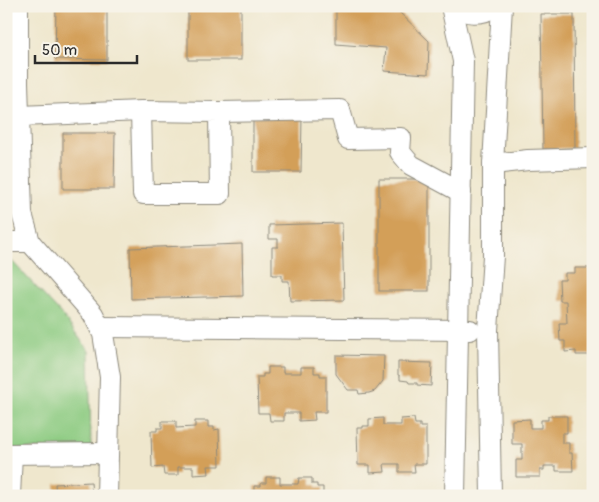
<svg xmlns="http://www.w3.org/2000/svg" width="599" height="502" font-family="Pangolin,sans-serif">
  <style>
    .green { fill: #8ccb81; stroke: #5c7b56 }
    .building { fill: #d39f58 }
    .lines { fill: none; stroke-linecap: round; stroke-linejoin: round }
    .minor-casing { stroke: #8d897c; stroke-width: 22 }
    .minor { stroke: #fff; stroke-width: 20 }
  </style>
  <rect width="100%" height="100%" fill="#f7f3e8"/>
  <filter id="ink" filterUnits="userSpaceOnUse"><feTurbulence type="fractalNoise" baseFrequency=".02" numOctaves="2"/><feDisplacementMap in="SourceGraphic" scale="10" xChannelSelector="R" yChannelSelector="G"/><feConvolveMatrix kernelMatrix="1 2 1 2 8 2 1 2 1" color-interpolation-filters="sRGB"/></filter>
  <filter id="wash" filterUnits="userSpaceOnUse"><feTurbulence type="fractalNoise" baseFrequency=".0096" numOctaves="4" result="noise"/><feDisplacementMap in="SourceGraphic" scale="20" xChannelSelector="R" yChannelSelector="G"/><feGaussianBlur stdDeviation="1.12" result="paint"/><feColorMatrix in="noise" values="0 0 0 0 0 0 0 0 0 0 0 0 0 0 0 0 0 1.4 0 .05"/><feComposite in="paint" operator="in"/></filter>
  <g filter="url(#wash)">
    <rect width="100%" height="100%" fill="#efe7cd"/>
    <path class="green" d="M6 258H9L63 316 89 351 91 448 6 449Z"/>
    <g id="blocks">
      <g class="building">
        <path d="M56 6H107V60L55 59Z"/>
        <rect x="188" y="6" width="53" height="54"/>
        <path d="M336 6H386L397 10 429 41 428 74 384 71 386 48 336 44Z"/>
        <path d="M541 14H574L575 148 543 149Z"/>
        <path d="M253 116H302L301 172H253Z"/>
        <path d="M63 133H115L114 189H63Z"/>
        <rect x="379" y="179" width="50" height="112"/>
        <path d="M342 223 344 300 290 301 289 281H282V275H272V247H278V239H269V225Z"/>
        <path d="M242 244 243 296 131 299 130 248Z"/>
        <path d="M575 268H591V272H593V355H576V351L565 352V341H560L559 323H567L566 301H560L559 280H565V273H575Z"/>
        <path d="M336 355 384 356 383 381 375 391 369 393 359 394 358 390H348L336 374Z"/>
        <path d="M398 362 432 363 431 386 417 385V383H409L408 381 400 380V376L398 375Z"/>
        <path d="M268 367H283V373H301V367H314V373H320V376H326V412H314L315 420 299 421V413H284V421H270L269 413H258L257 377H263V374H268Z"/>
        <path d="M548 416H567V433H562V443H569V453H572L573 471H556V466H544V470H540V477H516V460H522V444H512V420L530 419V428H541V420H548Z"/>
        <path d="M383 418V425H401V419L414 418 415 424H420V427H426V464H414L415 472H399V464H384L385 472 370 473V465H358L357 428H363V426H369V419Z"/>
        <path d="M162 421H176V428L195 427V421H208V427H214V430L219 429 220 466H208L209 474 193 475V467H178V475H164L163 467 152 468 151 431H157V428H162Z"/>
        <path d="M266 477H280V484H298L299 478H312V484H317V487H323V496H254V486H261V483H266Z"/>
        <path d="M91 482 92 496H56L55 484Z"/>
      </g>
    </g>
  </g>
  <g filter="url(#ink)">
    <use href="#blocks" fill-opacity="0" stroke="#8d897c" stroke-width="1"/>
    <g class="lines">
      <defs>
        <g id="minor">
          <path d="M18 6V82L22 214 30 242 93 314 103 334 110 377 107 496"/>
          <path d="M451 6 463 61 455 496"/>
          <path d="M451 6C467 14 481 16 496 6"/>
          <path d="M219 112 340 110 348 139 401 138 400 152 411 165 461 192"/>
          <path d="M20 116 141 111 219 112 220 194H143L141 111"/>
          <path d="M493 164 528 160 593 158"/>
          <path d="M6 242H30"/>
          <path d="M100 327 470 330"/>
          <path d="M6 454 108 453"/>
          <path d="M10 496 12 454"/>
          <path d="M491 496 488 330 493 256V164L502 6"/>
        </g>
      </defs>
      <use href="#minor" class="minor-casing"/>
      <use href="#minor" class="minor"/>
    </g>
  </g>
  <rect width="599" height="502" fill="none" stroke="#f7f3e8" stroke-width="25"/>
  <path d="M35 55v8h102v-8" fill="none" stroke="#2b2b2b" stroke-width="2.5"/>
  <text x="42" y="55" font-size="15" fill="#2b2b2b" stroke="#f7f3e8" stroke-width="4" paint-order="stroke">50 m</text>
</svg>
